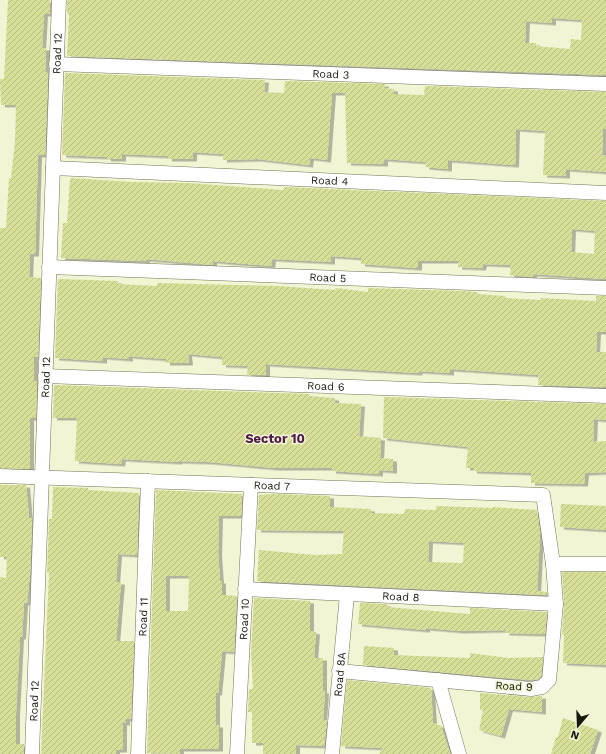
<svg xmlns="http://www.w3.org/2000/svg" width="606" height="754" font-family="'Work Sans',sans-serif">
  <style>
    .building { fill: url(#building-hatch); fill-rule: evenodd; filter: url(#shadow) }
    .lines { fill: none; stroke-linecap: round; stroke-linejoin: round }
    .minor-casing { stroke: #727557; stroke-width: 15 }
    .minor { stroke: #fff; stroke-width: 14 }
    .labels { text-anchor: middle; stroke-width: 3; stroke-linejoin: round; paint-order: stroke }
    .street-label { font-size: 11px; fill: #17180c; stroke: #f1f5d3 }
    .quarter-label { font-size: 13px; font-weight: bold; fill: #4f1b4a; stroke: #f1f5d3 }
  </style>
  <defs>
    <pattern id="building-hatch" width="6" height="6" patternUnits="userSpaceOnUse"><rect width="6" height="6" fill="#d7de98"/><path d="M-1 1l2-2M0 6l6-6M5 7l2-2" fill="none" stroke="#b8be82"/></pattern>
    <filter id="shadow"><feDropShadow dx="4" dy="2.5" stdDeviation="0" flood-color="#0004"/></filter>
  </defs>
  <rect width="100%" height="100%" fill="#f1f5d3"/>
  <g class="building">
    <path d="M8 0H50V14H44L42 48H46L45 72H48L45 155H38L35 254H30L29 277 41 278 38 357H34V381H37L36 418H30V469L0 468V228H6L9 178H11L15 141 16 105H1L0 79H4Z"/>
    <path d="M67 0H606V75L67 56 69 14H67ZM552 18 582 20 581 40 571 39 570 49 536 46V43H525L526 21 552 23Z"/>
    <path d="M65 73 265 80 264 92 284 93 285 81 385 84 384 88 394 89V94L424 95 425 86 606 92V129L603 128 602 155 606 156V172L566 169V176L543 175 545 131 516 129 515 165 448 160V169L425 167 426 162 384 159V164L347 163 345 93H332L327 160 310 158 309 165 257 159 223 160V154L193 152V159H168V156L122 154V159H107V157L62 155Z"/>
    <path d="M70 178 132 182 189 183 284 190V187L606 201V279L533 274V277L510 275 511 265 483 264 482 268 458 267V261H418V268L361 264V258L331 256V262L272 259 271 266 213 261V265L146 259V261L61 258 63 223H67ZM572 229 595 231 594 254 571 252Z"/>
    <path d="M58 279 118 281V284L157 286V283L277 286 335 290 336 288 368 292V288L462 291 477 292V294L505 296V298L541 300V298L596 301V296H606V332H597L596 352H606V387L538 385 539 375 450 369V373L419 371 418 373 266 364V375H247L248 366 222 365V357L188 354 189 363H166V359L129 356V359L103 357V361L55 358Z"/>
    <path d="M54 385 309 394V396L335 398V403L361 404 359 436 381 438 380 458 393 459V471L379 470V474L332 471V468H275L209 462 178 461V462L122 459 121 464 75 461 77 418H53Z"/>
    <path d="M384 397 606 404V420L594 419 593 442 606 441V472L585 473 584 484 531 483V473L473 471V468H466L468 447 383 438Z"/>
    <path d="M0 485H26L29 518H32L30 572 27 603H24L22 637H20L16 713V744H24V754H0V577L6 578 7 557H0Z"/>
    <path d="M53 487 88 488V490L139 493V489L137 555 118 554 116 582H121L116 641H134L131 719H126V723H123V750H116V754H41L49 573H47L49 519H52Z"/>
    <path d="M156 490 242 494 241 516H219L218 553 220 581H222V595L237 596 234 652 222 651 218 693H216V725H219V749H180V754L147 753ZM166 576H189L188 611H166Z"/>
    <path d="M274 494 330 496V507L371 509V513L404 514 405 509 436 510V506L493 508V507L537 510 540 534 537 591 547 592V595L257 581 259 550 315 555 342 554 344 531 257 530 259 495ZM429 541 464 543 463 563 428 562Z"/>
    <path d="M561 504 606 506V530L560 527Z"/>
    <path d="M562 572H606V665L563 663 564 635H562L564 603Z"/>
    <path d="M254 598 310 601V631L316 632 314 658H323V691H325L323 720H327L324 746 296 745V754H263V743H252V712H248L249 689H253L251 653Z"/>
    <path d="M360 603 387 604V607L470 614V608L547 612 545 634 505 633 506 630 460 631 426 628V630L358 624Z"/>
    <path d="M364 646 394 648V655L470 658V653L509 658 543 657 541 676 538 679 531 680 363 665Z"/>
    <path d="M347 680 431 688 433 723 441 726 450 754H379L383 748 341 746Z"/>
    <path d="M480 693 530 697 542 696V712L509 709 501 736 479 730 483 710H480Z"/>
    <path d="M563 718 598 730 590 754H551L556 737H558Z"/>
  </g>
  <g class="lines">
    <defs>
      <g id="minor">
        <path id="s1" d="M56 64 606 84"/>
        <path id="s2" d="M53 168 606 193"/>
        <path id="s3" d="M49 267 606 288"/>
        <path id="s4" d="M45 376 606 396"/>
        <path id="s5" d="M0 476 543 495 553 564 556 604 549 680 542 687 531 689 339 671"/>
        <path d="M553 564H606"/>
        <path id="s6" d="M245 589 556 604"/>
        <path d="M438 680 459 754"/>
        <path id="s7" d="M32 754 59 0"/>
        <path id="s8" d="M138 754 148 481"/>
        <path id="s9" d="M237 754 251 485"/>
        <path id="s10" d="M332 754 347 595"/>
      </g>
    </defs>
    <use href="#minor" class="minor-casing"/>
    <use href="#minor" class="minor"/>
  </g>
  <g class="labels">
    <g class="street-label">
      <text dy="4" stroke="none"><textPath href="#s7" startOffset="701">Road 12</textPath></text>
      <text dy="4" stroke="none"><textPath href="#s1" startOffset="275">Road 3</textPath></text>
      <text dy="4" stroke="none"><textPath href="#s2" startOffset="277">Road 4</textPath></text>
      <text dy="4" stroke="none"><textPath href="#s3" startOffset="279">Road 5</textPath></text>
      <text dy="4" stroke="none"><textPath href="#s7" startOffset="377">Road 12</textPath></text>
      <text dy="4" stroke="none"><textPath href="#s4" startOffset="281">Road 6</textPath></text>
      <text dy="4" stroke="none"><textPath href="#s5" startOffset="272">Road 7</textPath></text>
      <text dy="4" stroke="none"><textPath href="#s6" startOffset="156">Road 8</textPath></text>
      <text dy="4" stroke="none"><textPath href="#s8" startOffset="137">Road 11</textPath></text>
      <text dy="4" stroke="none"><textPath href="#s9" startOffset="135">Road 10</textPath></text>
      <text dy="4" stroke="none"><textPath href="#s10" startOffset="80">Road 8A</textPath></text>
      <text transform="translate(514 686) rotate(3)" y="4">Road 9</text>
      <text dy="4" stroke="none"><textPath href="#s7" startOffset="53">Road 12</textPath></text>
    </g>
    <g class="quarter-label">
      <text x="275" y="443">Sector 10</text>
    </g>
  </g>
  <g transform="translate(578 726) rotate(199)" stroke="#f1f5d3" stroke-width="3" paint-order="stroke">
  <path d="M0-3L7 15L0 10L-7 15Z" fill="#17180c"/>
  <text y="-6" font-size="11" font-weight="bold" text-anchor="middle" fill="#17180c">N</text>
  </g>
</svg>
